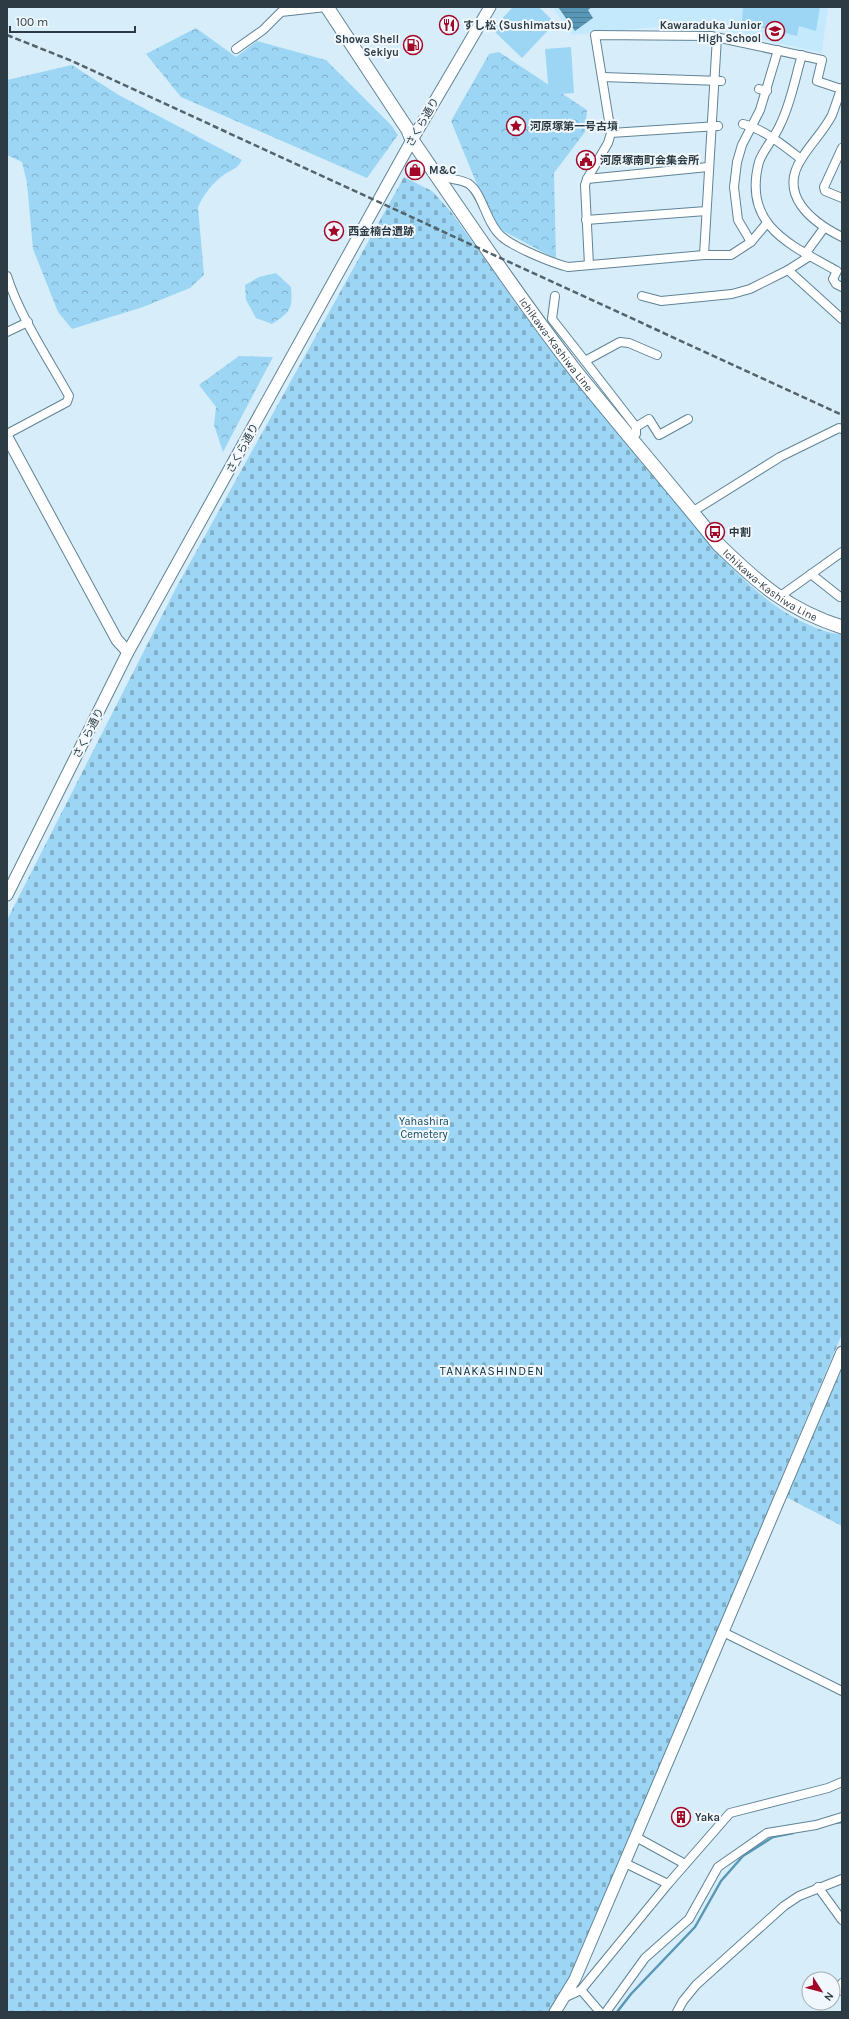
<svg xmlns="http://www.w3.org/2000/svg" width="849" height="2019" font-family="Karla,'Noto Sans JP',sans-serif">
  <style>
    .built { fill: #c4e9fd }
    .green { fill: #9cd6f4 }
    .forest { fill: url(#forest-crowns) }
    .cemetery { fill: url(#cemetery-stones) }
    .water { fill: url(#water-rules) }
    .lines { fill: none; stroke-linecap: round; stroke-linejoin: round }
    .stream { stroke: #5997b6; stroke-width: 2.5 }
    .street-casing { stroke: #608396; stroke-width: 10 }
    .secondary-casing { stroke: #608396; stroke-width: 13 }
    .primary-casing { stroke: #608396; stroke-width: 15 }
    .street { stroke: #fff; stroke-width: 8 }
    .secondary { stroke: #fff; stroke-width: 11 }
    .primary { stroke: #fff; stroke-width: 13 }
    .rail { stroke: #52636c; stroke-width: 2.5; stroke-dasharray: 6 3; stroke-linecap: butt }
    .labels { text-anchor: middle; stroke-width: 4; stroke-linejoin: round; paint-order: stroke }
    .poi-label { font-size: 11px; font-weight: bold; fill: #2d3c44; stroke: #f1f8fd; text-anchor: start }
    .street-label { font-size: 11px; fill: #2d3c44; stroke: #f1f8fd }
    .park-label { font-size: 11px; fill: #12475d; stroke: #f1f8fd }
    .neighbourhood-label { font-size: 12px; letter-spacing: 1px; fill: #092d3d; stroke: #f1f8fd }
  </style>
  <defs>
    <pattern id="forest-crowns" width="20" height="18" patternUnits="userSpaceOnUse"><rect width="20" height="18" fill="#9cd6f4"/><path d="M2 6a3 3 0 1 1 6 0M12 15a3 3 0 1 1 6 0" fill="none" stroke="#80afc7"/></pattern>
    <pattern id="cemetery-stones" width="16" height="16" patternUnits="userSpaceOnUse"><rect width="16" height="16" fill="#9cd6f4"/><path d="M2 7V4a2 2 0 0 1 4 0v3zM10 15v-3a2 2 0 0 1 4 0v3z" fill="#80afc7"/></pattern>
    <pattern id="water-rules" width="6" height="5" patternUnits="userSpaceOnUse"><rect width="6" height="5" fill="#5997b6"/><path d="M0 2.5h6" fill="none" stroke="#4a7c96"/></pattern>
  </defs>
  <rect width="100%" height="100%" fill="#d7eefa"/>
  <path class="built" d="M552 7H828L822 53 718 29 655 27 572 35Z"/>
  <g class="green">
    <path d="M513 7H539L555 23 522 58 492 29Z"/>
    <path d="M743 7H820L816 31 799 26 797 36 742 23Z"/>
    <path d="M571 47 574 93 549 95 545 49Z"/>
  </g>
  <g class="forest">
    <path d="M196 28 236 57 257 41 326 60 391 125 398 135 367 178 181 97 146 54Z"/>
    <path d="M499 52 587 110 585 132 554 173 556 259 494 226 451 121 489 54Z"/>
    <path d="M72 65 117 94 242 160C237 170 229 170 221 177 211 185 203 196 198 207L204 275 190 288 143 307 72 329 58 312 33 249 27 183 22 162 7 155V80Z"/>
    <path d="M276 273 291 287C293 309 290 312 272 324L256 318 246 300 245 285 259 277Z"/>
    <path d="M239 356 273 357 223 452 214 425 216 407 199 385Z"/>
  </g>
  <g class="cemetery">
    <path d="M404 177 432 191 451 212 518 306 714 549C749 587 790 626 842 635V1334L572 1976 549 2012H7V920L176 588Z"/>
    <path d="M842 1369V1526L784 1496Z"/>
  </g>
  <path class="water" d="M558 7H592L588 10 593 18 575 31Z"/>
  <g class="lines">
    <g class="stream">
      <path d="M835 1823 842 1822"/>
      <path d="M617 2012 631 1994 695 1927 721 1881 743 1856 773 1837 793 1833"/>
    </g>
    <defs>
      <g id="street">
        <path d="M236 49 263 30 281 12 326 7"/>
        <path d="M802 55C795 78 791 103 780 125 775 137 763 150 759 162 742 226 791 245 837 271L833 279 836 284 842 287"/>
        <path d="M602 77 721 81"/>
        <path d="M759 89 767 91"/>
        <path d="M841 89C838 98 835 107 832 115 824 131 811 143 802 158 777 195 812 222 842 237"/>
        <path d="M743 124C764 129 784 146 801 159"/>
        <path d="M611 133 718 126"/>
        <path d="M842 148 824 187 825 191 842 198"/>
        <path d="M587 179 708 167"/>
        <path d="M441 182 448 178C455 180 463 180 469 184 483 194 486 223 501 236 513 247 552 263 568 267L704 255H731L751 242 767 223"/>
        <path d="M586 220 706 211"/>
        <path d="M751 242 738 220 734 187 737 162 742 145 760 110 778 50"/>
        <path d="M805 254 824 228"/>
        <path d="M704 255 717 37"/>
        <path d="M810 256 788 270 842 319"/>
        <path d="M589 265 585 185 587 179 608 143 611 133 595 35 711 36 822 60 817 81 841 89 842 88"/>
        <path d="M7 276C19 315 49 360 69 396L67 402 7 434"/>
        <path d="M555 296 552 319 585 361 620 342 629 343 657 355"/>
        <path d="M642 296 661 301 732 294 750 289 788 270"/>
        <path d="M7 332 28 322"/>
        <path d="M585 361 636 427V434L632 438"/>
        <path d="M636 427 649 419 659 435 688 419"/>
        <path d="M692 512 780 457 839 428 842 429"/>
        <path d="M811 574 840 597"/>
        <path d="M779 597 842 552"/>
        <path d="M723 1632 842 1691"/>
        <path d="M636 1837 685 1864"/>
        <path d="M625 1863 668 1884"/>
        <path d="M818 1887 842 1920"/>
        <path d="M842 1983 839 1988 842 1991"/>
        <path d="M581 1990 668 1884 730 1813 828 1788 842 1782"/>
        <path d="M566 1997 581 1990 600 2012"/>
        <path d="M606 2012 645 1958 689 1919 718 1867 767 1833 816 1825 842 1817"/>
        <path d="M677 2012 683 2001 696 1985 784 1906 799 1896 842 1879"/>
      </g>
      <g id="secondary">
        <path d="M7 437 117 640 128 652"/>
        <path d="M7 895 128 652 412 140 490 7"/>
        <path d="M555 2012 575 1979 842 1352"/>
      </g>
      <g id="primary">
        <path id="s1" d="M327 7 408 130 412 140C465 217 517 295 574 369 621 428 671 485 718 544 758 583 788 610 842 627"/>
      </g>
    </defs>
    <use href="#street" class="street-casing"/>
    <use href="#secondary" class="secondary-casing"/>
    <use href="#primary" class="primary-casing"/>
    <use href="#street" class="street"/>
    <use href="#secondary" class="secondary"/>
    <use href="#primary" class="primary"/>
    <path class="rail" d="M7 35 72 61 842 415"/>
  </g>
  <defs>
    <symbol id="restaurant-ring" viewBox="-11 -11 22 22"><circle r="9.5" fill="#f1f8fd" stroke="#a30526" stroke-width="1.5"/><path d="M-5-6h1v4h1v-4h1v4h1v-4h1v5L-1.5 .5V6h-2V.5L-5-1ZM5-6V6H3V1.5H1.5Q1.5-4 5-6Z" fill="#a30526"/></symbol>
    <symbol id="school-ring" viewBox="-11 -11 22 22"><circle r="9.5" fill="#f1f8fd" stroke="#a30526" stroke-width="1.5"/><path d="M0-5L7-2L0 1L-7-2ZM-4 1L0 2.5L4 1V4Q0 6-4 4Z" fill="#a30526"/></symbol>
    <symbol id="fuel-ring" viewBox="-11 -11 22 22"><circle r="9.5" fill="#f1f8fd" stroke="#a30526" stroke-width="1.5"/><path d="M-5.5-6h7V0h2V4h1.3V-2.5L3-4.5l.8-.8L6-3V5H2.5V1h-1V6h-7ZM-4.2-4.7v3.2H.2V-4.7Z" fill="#a30526"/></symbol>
    <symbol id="sight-ring" viewBox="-11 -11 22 22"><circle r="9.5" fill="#f1f8fd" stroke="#a30526" stroke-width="1.5"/><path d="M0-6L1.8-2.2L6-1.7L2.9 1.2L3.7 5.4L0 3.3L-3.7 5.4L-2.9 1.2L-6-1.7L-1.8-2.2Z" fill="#a30526"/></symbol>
    <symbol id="civic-ring" viewBox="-11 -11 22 22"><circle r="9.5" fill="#f1f8fd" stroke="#a30526" stroke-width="1.5"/><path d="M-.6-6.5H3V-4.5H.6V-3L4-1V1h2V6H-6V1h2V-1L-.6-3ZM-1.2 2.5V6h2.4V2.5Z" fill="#a30526"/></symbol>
    <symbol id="shop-ring" viewBox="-11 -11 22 22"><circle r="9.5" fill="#f1f8fd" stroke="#a30526" stroke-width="1.5"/><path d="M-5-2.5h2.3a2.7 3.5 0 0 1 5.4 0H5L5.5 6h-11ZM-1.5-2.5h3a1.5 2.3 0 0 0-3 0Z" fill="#a30526"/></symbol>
    <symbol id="bus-ring" viewBox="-11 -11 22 22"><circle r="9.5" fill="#f1f8fd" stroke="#a30526" stroke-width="1.5"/><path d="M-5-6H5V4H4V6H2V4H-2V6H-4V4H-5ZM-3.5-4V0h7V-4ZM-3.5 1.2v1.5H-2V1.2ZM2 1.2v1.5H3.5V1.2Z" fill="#a30526"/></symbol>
    <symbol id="building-ring" viewBox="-11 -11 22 22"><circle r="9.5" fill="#f1f8fd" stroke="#a30526" stroke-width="1.5"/><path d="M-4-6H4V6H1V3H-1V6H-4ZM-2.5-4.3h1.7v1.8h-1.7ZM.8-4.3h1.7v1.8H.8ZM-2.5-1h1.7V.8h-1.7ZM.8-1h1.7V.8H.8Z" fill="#a30526"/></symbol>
  </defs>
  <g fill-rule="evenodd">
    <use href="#restaurant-ring" x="438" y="14" width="22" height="22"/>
    <use href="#school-ring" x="764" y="20" width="22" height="22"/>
    <use href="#fuel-ring" x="402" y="34" width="22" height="22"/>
    <use href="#sight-ring" x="505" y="115" width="22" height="22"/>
    <use href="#civic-ring" x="575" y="149" width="22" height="22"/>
    <use href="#shop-ring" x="404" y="159" width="22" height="22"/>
    <use href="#sight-ring" x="323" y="220" width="22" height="22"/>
    <use href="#bus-ring" x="704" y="521" width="22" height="22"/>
    <use href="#building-ring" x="670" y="1806" width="22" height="22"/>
  </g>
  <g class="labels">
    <g class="poi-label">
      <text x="463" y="29">すし松 (Sushimatsu)</text>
      <text x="761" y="29" text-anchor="end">Kawaraduka Junior<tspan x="761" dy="13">High School</tspan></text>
      <text x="399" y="43" text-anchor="end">Showa Shell<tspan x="399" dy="13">Sekiyu</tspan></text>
      <text x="530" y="130">河原塚第一号古墳</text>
      <text x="600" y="164">河原塚南町会集会所</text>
      <text x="429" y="174">M&amp;C</text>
      <text x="348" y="235">西金楠台遺跡</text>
      <text x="729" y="536">中割</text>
      <text x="695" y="1821">Yaka</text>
    </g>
    <g class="street-label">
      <text transform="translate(422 122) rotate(-60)" y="4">さくら通り</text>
      <text dy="4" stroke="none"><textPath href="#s1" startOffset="408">Ichikawa-Kashiwa Line</textPath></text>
      <text transform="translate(242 448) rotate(-61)" y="4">さくら通り</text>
      <text dy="4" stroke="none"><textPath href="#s1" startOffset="732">Ichikawa-Kashiwa Line</textPath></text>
      <text transform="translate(88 733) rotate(-63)" y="4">さくら通り</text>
    </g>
    <g class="park-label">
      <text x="424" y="1125">Yahashira<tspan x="424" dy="13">Cemetery</tspan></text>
    </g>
    <g class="neighbourhood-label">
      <text x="492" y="1375">TANAKASHINDEN</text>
    </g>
  </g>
  <rect width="849" height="2019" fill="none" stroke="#2d3c44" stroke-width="16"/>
  <g transform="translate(821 1991) rotate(126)"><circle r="19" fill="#f1f8fd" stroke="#a3adb3"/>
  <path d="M0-3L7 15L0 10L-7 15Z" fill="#a30526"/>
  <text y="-6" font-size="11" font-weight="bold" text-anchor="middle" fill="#2d3c44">N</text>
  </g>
  <path d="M10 26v6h125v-6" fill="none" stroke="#2d3c44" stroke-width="2"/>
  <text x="16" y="26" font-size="12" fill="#2d3c44" stroke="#f1f8fd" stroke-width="3" paint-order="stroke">100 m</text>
</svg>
